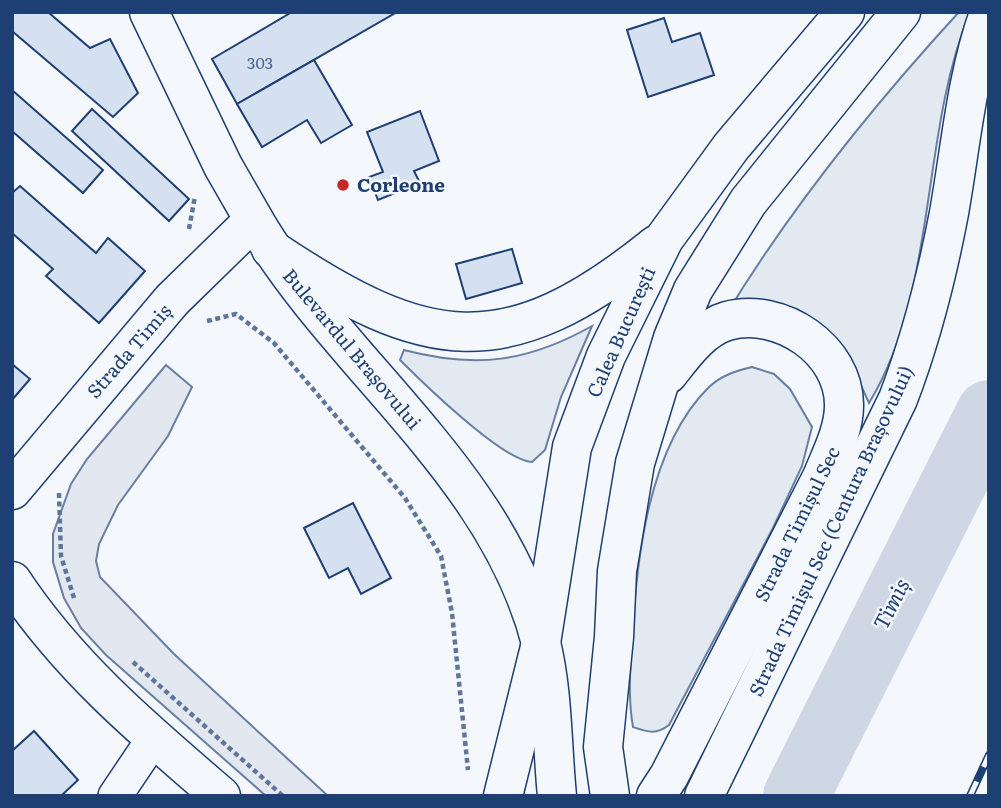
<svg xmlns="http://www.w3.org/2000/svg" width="1001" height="808" font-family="Literata,serif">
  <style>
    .green { fill: #e3e9f0; stroke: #687fa3; stroke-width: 2 }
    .parking { fill: #e3e8f0; stroke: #687fa3; stroke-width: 2 }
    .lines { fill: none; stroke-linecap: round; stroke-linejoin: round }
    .river { stroke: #cfd7e4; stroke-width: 66 }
    .building { fill: #d5e0f0; stroke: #1d3f73; stroke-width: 2 }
    .street-casing { stroke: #1d3f73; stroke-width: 36 }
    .secondary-casing { stroke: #1d3f73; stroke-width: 41 }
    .primary-casing { stroke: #1d3f73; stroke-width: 41 }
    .highway-casing { stroke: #1d3f73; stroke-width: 41 }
    .path { stroke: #5e769c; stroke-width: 4.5; stroke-dasharray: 5 3.5; stroke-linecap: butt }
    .street { stroke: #f4f7fb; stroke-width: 33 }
    .secondary { stroke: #f4f7fb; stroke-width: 38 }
    .primary { stroke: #f4f7fb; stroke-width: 38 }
    .highway { stroke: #f4f7fb; stroke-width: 38 }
    .rail-casing { stroke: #1d3f73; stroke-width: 8 }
    .rail { stroke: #f4f7fb; stroke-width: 5; stroke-dasharray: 16; stroke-linecap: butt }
    .poi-dot { fill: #c62828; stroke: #f4f7fb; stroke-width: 2.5 }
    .labels { text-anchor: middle; stroke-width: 5; stroke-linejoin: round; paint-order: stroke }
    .number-label { font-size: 16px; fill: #4b6792 }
    .poi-label { font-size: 19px; font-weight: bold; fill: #1d3f73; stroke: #f4f7fb; text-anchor: start }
    .street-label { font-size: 19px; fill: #1d3f73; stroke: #f4f7fb }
    .water-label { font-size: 21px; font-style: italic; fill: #1d3f73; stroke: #f4f7fb }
  </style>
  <rect width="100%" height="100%" fill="#f4f7fb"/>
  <g class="green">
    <path d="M959 12H970C919 137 939 288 869 403L857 377 724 318C791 207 871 108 959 12Z"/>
    <path d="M592 326 561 397 545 450 532 462C503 461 423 383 400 360L404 350C476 369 528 362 592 326Z"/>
    <path d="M752 367 774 374 790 389 812 427 802 466 773 528 669 725C656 735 648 732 633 727 628 699 630 670 632 642 636 561 648 447 709 387 722 375 736 371 752 367Z"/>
  </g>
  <path class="parking" d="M166 365 192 387 168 436 118 505 99 544 96 561 100 577 174 654 328 796H266L106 655 81 628 64 598 53 562V534L71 484 87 459Z"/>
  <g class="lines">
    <path class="river" d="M796 796 989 413"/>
  </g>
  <g class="building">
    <path d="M12 12H48L90 48 110 39 138 93 113 117 12 31Z"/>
    <path d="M292 12H397L237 104 212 59Z"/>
    <path d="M664 18 672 42 700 33 714 75 648 97 627 30Z"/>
    <path d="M314 60 352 125 321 143 307 120 262 147 237 104Z"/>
    <path d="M12 90 103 170 83 193 12 131Z"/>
    <path d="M92 109 189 199 169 221 72 131Z"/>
    <path d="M420 111 439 161 414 171 420 183 378 200 369 177 383 172 367 132Z"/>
    <path d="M20 186 96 253 108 238 145 271 99 323 46 276 53 269 12 233V193Z"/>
    <path d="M512 249 522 283 466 299 456 264Z"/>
    <path d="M12 364 30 379 12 400Z"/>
    <path d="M353 503 391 578 361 594 348 568 329 578 304 528Z"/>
    <path d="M34 731 78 780 61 796H12V751Z"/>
  </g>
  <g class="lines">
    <defs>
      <path id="street" d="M115 796 154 738"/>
      <path id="secondary" d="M149 12 223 166 254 220"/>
      <g id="primary">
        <path d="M12 490 172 300 254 220C340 367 497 471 541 643 553 691 552 746 557 796"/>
        <path d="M12 581C68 666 144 730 221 796"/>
        <path d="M610 796 603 747 614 637 617 571 635 463 673 338 693 290 748 202 901 12"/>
        <path d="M656 796 669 776 822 477C831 455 844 430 844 406 845 350 780 306 727 321 702 328 683 355 668 374"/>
      </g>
      <g id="highway">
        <path d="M271 249C426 353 505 367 656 245"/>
        <path d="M503 796 541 643 572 447 606 356 664 239 731 147 845 12"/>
        <path d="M704 796 898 399C921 339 937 276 949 213 961 145 966 78 989 13"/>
      </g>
    </defs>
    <use href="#street" class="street-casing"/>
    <use href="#secondary" class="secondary-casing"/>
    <use href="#primary" class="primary-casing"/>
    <use href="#highway" class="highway-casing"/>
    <g class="path">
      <path d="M189 229 195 196"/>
      <path d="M207 321 236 314 274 343 405 498 441 556 452 613 468 770"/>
      <path d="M59 493 61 556 74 598"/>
      <path d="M133 662 283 796"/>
    </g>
    <use href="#street" class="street"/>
    <use href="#secondary" class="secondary"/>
    <use href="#primary" class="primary"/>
    <use href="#highway" class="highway"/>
    <defs>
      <path id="rail" d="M970 796 989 755"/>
    </defs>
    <use href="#rail" class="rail-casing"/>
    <use href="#rail" class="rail"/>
  </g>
  <circle class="poi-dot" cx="343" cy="185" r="7"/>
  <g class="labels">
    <g class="number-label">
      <text x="260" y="69">303</text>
    </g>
    <g class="poi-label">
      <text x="357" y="192">Corleone</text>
    </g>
    <g class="street-label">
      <text transform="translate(621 332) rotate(-66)" y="7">Calea București</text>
      <text transform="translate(352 349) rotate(50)" y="7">Bulevardul Brașovului</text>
      <text transform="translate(129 351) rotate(-49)" y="7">Strada Timiș</text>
      <text transform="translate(797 524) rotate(-64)" y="7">Strada Timișul Sec</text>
      <text transform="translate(831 531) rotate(-65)" y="7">Strada Timișul Sec (Centura Brașovului)</text>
    </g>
    <g class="water-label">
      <text transform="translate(892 604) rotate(-63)" y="7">Timiș</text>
    </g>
  </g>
  <rect width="1001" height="808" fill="none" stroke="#1d3f73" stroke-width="28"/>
</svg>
